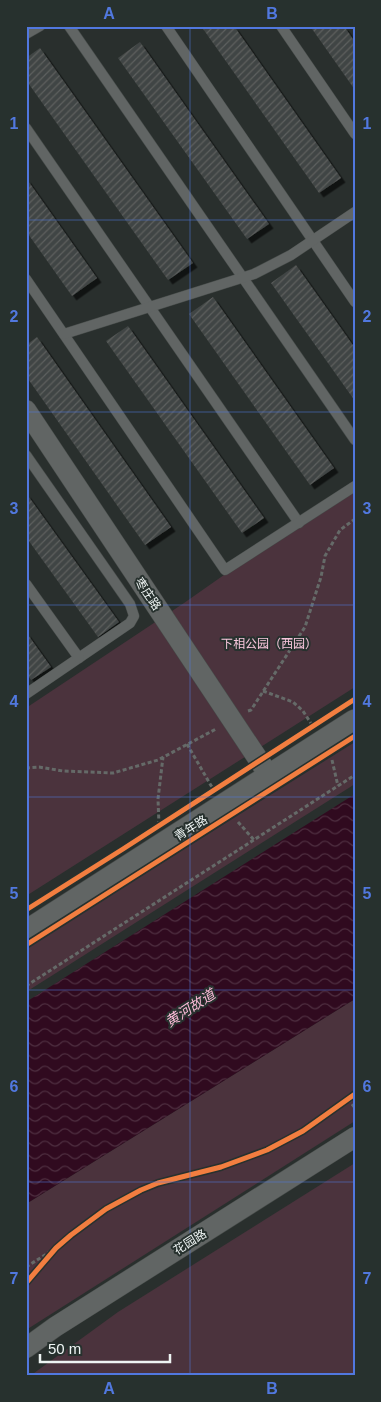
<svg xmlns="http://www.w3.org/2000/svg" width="381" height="1402" font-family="Helvetica,'Noto Sans SC',sans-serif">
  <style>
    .green { fill: #4b333d }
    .water { fill: url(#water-waves) }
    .building { fill: url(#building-hatch); filter: url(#shadow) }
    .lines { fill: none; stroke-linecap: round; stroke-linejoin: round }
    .service-casing { stroke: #464b49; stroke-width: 11 }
    .minor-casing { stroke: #464b49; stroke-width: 21 }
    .tertiary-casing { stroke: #464b49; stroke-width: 26 }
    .path { stroke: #656a68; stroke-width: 3; stroke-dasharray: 4 2.5; stroke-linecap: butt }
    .service { stroke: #616564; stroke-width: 10 }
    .minor { stroke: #616564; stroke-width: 20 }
    .tertiary { stroke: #616564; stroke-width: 25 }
    .cycleway-casing { stroke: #27312e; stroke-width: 8 }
    .cycleway { stroke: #f27e40; stroke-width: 5 }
    .grid { fill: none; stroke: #5178df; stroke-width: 1; stroke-opacity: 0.55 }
    .labels { text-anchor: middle; stroke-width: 4; stroke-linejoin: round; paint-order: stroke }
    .street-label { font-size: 12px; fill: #eef4f3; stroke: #27312e }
    .park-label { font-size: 12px; fill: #f8c6dc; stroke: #27312e }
    .water-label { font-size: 14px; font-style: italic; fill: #fbbad7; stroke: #27312e }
    .neatline { fill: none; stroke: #5178df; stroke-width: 2 }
    .grid-label { font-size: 16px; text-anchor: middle; font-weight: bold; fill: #5178df }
  </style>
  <defs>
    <pattern id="water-waves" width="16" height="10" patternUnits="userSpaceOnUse" patternTransform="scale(1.25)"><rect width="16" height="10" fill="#300a1f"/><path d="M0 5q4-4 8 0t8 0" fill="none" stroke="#4e2e40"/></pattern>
    <pattern id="building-hatch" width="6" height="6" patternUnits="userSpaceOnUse" patternTransform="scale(1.25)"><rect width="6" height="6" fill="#414544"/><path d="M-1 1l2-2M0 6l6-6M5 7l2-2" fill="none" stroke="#5d605f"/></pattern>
    <filter id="shadow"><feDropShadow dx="4.5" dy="4.5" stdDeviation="0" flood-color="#0009"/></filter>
  </defs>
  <rect width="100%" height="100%" fill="#292f2d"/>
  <g class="green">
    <path d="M355 483V687L26 896V708L184 603Z"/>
    <path d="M355 742V784L26 992V948Z"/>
    <path d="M355 999V1121L26 1330V1204Z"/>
    <path d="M355 1163V1376H30L118 1312Z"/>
  </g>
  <path class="water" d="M355 794V999L26 1204V1002Z"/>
  <g class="building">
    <path d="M201 26H234L341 178 319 193Z"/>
    <path d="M310 26H344L355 42V90Z"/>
    <path d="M140 42 269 224 247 239 118 58Z"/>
    <path d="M40 48 193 263 168 280 26 80V58Z"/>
    <path d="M26 178 97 278 72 296 26 231Z"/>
    <path d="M296 265 355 348V401L271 283Z"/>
    <path d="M213 297 334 468 310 485 189 314Z"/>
    <path d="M128 326 264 518 242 533 106 341Z"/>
    <path d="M37 337 171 527 145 545 26 376V345Z"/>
    <path d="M26 493 119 622 98 637 26 537Z"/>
    <path d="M26 632 51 667 31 680 26 673Z"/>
  </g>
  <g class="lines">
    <defs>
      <g id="service">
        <path d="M69 26 355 440"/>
        <path d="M166 26 355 302"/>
        <path d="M281 26 355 134"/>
        <path d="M26 34 40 26"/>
        <path d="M26 128 299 523"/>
        <path d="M26 279 225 570 355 486"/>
        <path d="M64 334 254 274 291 255 355 212"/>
        <path d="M26 455 130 604 134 616 130 623 26 694"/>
        <path d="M26 584 79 658"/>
      </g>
      <g id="minor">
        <path d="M26 410 270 777"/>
        <path d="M26 1348 55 1327 355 1137"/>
      </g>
      <path id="tertiary" d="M26 933 355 722"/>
    </defs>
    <use href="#service" class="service-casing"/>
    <use href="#minor" class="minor-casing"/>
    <use href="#tertiary" class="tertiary-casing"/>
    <g class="path">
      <path d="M263 691 293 702 303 711 312 725"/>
      <path d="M248 711 251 710 305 627 321 577 325 556 340 530 355 519"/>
      <path d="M187 744 213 789"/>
      <path d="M332 760 338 786"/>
      <path d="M26 768 39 767 63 771 113 773 158 760 216 729"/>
      <path d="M238 822 254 840"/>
      <path d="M159 825 158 799 163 757"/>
      <path d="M26 986 355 775"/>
      <path d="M348 1099 355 1108"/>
      <path d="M26 1267 56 1248"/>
    </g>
    <use href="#service" class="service"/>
    <use href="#minor" class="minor"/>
    <use href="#tertiary" class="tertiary"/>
    <defs>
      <g id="cycleway">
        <path d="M26 910 123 849 355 699"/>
        <path d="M26 945 355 736"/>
        <path d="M26 1283 56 1248 71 1235 106 1209 141 1190 158 1183 221 1167 267 1150 303 1131 355 1094"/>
      </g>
    </defs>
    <use href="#cycleway" class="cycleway-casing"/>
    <use href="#cycleway" class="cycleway"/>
  </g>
  <path class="grid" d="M190 26V1376M26 220H355M26 412H355M26 605H355M26 797H355M26 990H355M26 1182H355"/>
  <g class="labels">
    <g class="street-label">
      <text transform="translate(148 594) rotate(56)" y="4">枣庄路</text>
      <text transform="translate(191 828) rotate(-32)" y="4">青年路</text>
      <text transform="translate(190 1242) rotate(-32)" y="4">花园路</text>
    </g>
    <g class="park-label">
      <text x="269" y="648">下相公园（西园）</text>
    </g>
    <g class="water-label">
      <text transform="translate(190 1008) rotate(-33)" y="5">黄河故道</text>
    </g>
  </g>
  <rect width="381" height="1402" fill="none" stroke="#27312e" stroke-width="55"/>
  <path d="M40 1354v8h130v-8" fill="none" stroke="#eef4f3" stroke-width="2.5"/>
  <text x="48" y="1354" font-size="15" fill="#eef4f3" stroke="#27312e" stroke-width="4" paint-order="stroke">50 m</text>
  <rect x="28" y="28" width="326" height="1346" class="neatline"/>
  <g class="grid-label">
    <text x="109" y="19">A</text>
    <text x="272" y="19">B</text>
    <text x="14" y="129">1</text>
    <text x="367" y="129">1</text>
    <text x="14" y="322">2</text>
    <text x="367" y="322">2</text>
    <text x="14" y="514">3</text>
    <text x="367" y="514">3</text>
    <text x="14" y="707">4</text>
    <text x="367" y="707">4</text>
    <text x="14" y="899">5</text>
    <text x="367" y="899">5</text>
    <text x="14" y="1092">6</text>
    <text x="367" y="1092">6</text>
    <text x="14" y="1284">7</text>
    <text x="367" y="1284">7</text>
    <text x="109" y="1394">A</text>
    <text x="272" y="1394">B</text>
  </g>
</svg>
